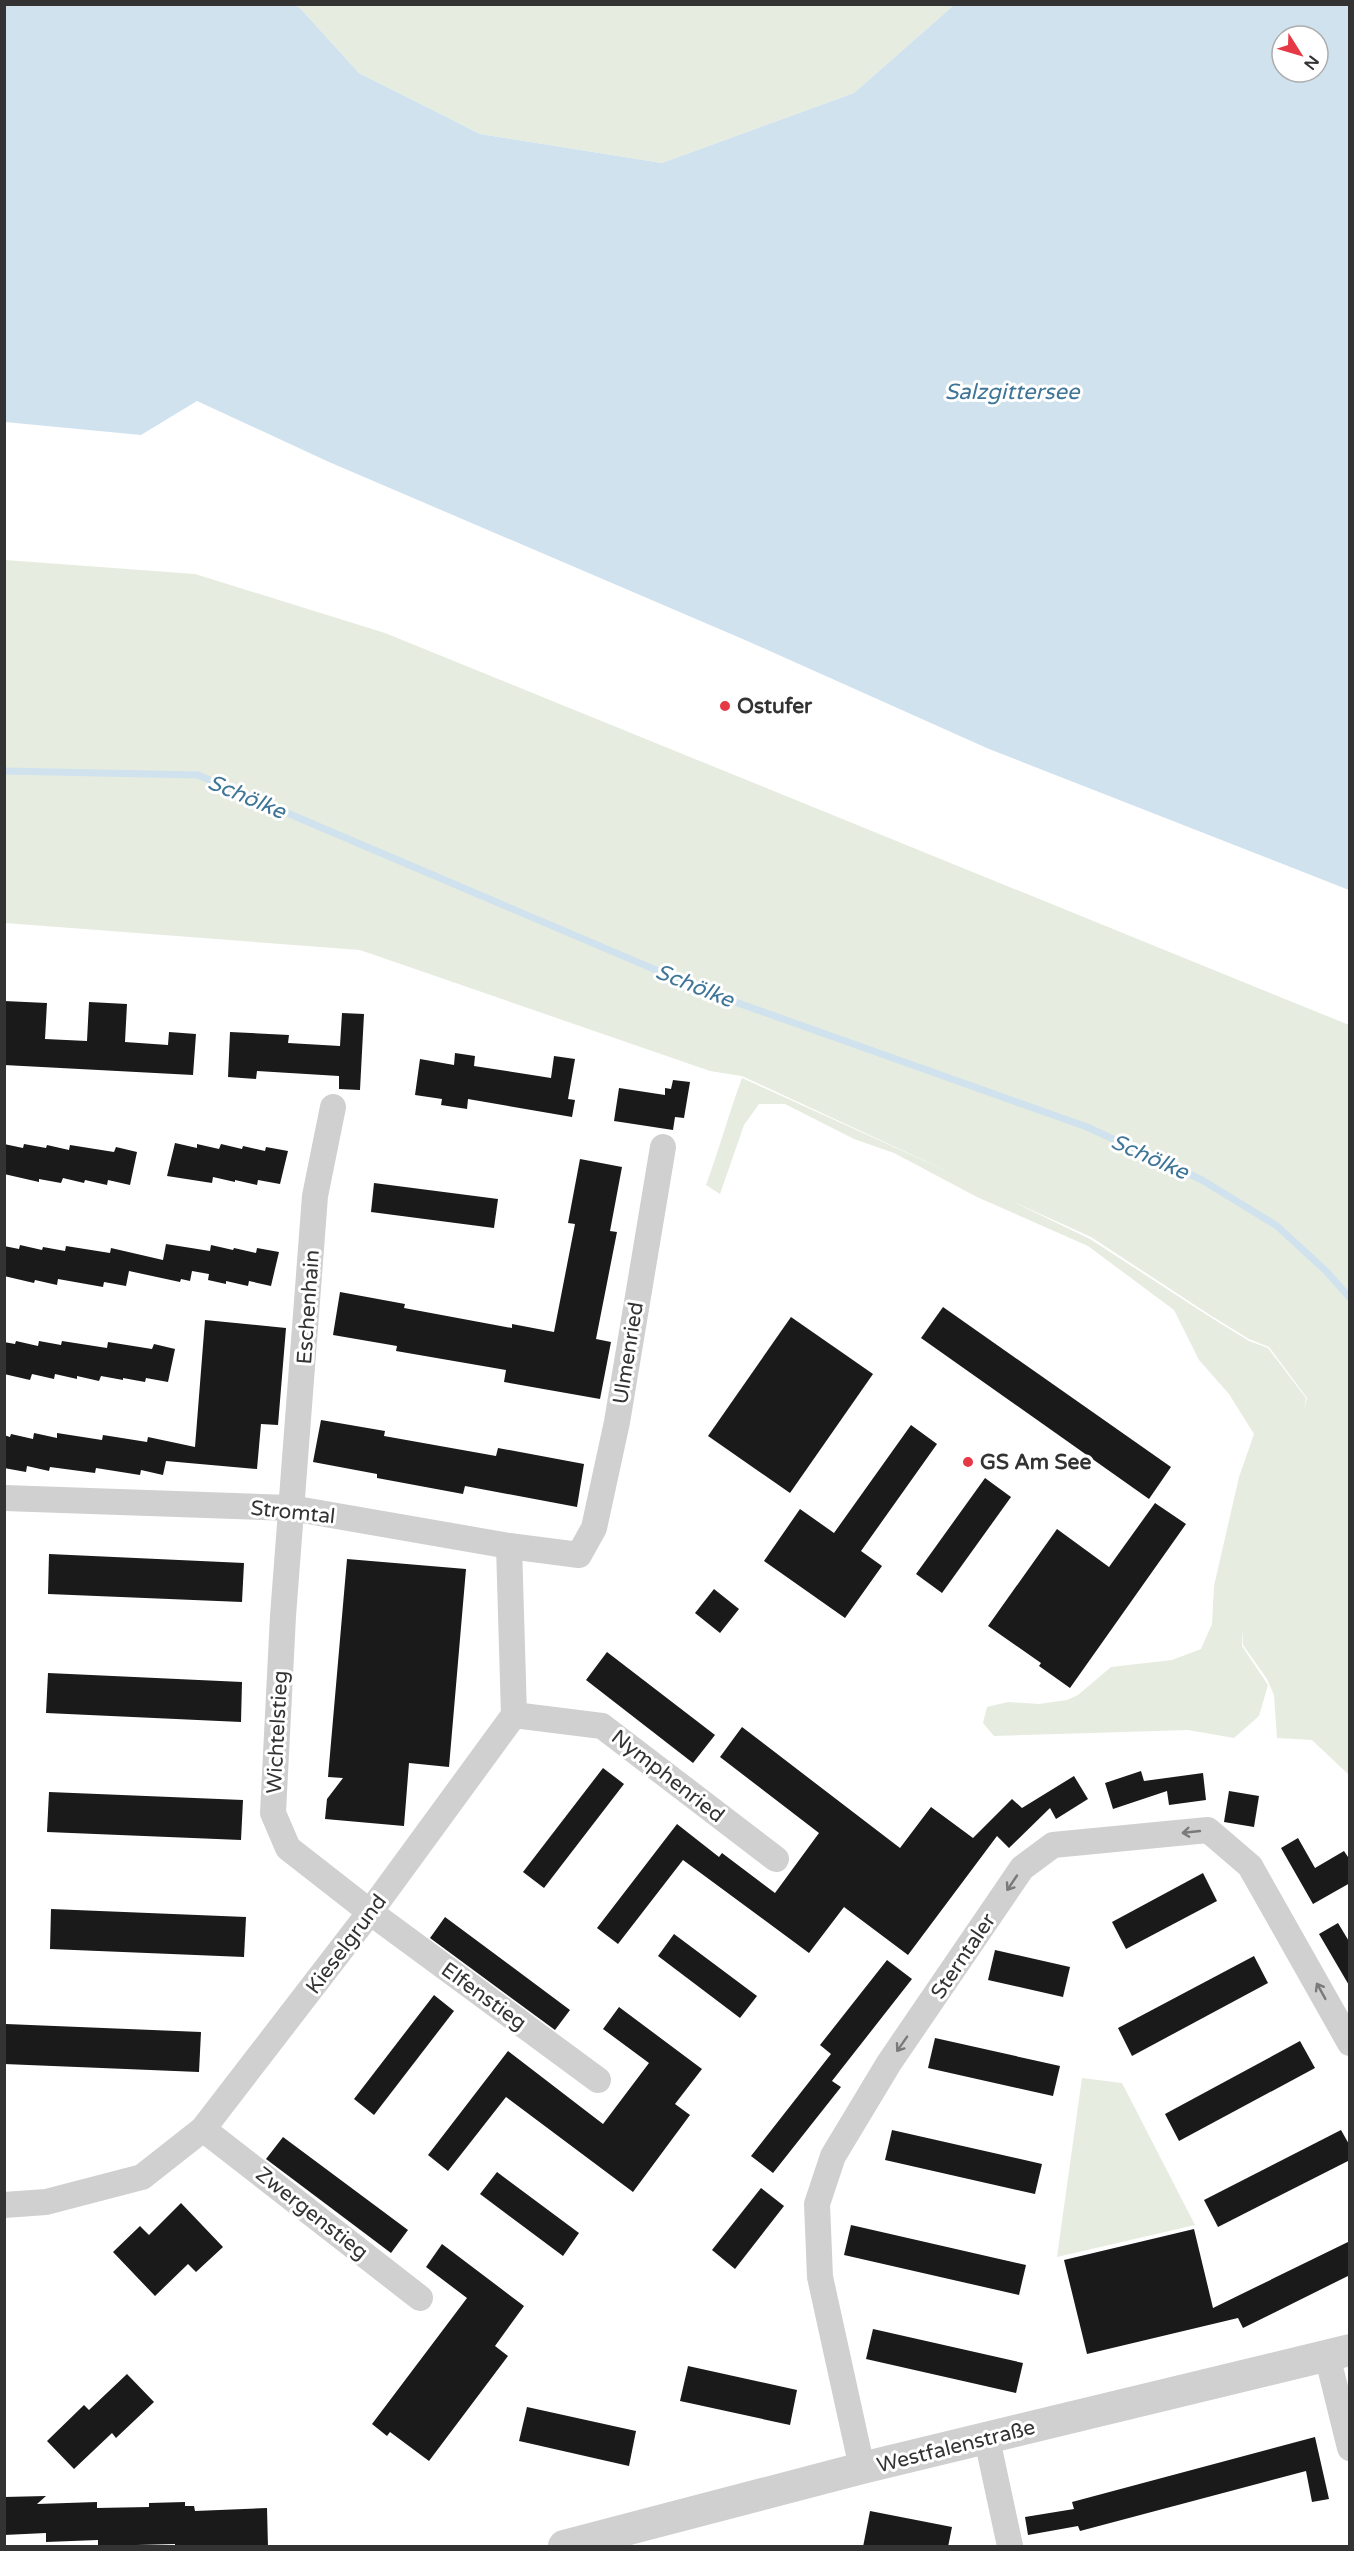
<svg xmlns="http://www.w3.org/2000/svg" width="1354" height="2551" font-family="'Varela Round',sans-serif">
  <style>
    .green { fill: #e6ecdf; fill-rule: evenodd }
    .water { fill: #cfe2ee; fill-rule: evenodd }
    .lines { fill: none; stroke-linecap: round; stroke-linejoin: round }
    .stream { stroke: #cfe2ee; stroke-width: 7 }
    .building { fill: #1a1a1a }
    .minor { stroke: #d0d0d0; stroke-width: 26 }
    .tertiary { stroke: #d0d0d0; stroke-width: 32 }
    .oneway { stroke: #7a7a7a }
    .poi-dot { fill: #e63946; stroke: #fff; stroke-width: 2 }
    .labels { text-anchor: middle; stroke-width: 6; stroke-linejoin: round; paint-order: stroke }
    .poi-label { font-size: 21px; font-weight: bold; fill: #333; stroke: #fff; text-anchor: start }
    .street-label { font-size: 21px; fill: #333; stroke: #fff }
    .water-label { font-size: 22px; font-style: italic; fill: #3f7597; stroke: #fff }
  </style>
  <rect width="100%" height="100%" fill="#fff"/>
  <g class="green">
    <path d="M283 5H954L854 93 662 163 480 134 359 73 299 7Z"/>
    <path d="M5 560 195 574 385 633 1349 1025V1775L1312 1740 1277 1738 1274 1695 1267 1679 1243 1645V1627L1242 1646 1268 1685 1259 1716 1234 1738 1188 1730 994 1736 983 1723 987 1707 1008 1702 1039 1704 1067 1700 1078 1695 1111 1667 1172 1660 1201 1649 1212 1624 1214 1586 1239 1477 1254 1434 1229 1394 1199 1360 1174 1310 1088 1246 977 1197 894 1153 854 1139 785 1104H759L744 1125 720 1194 706 1185C719 1150 729 1113 742 1078L962 1178 742 1076 710 1071 360 950 5 923ZM1005 1198 1091 1237 1210 1315 1249 1339 1269 1347 1307 1398 1304 1411 1306 1398 1268 1348 1249 1341 1210 1317 1090 1239Z"/>
    <path d="M1082 2078 1122 2083 1195 2225 1057 2257Z"/>
  </g>
  <path class="water" d="M283 4 299 7 359 73 480 134 662 163 854 93 954 5H1349V890L989 749 745 640 329 462 197 401 141 435 5 422V5ZM1282 36H1318V72H1282Z"/>
  <g class="lines">
    <path class="stream" d="M4 771 198 775 710 993 1087 1127 1202 1180 1277 1226 1325 1270 1350 1298"/>
  </g>
  <g class="building">
    <path d="M4 1001 47 1003 45 1039 87 1041 89 1002 127 1004 125 1042 168 1045 169 1032 196 1034 193 1075 4 1065Z"/>
    <path d="M342 1013 364 1014 360 1090 339 1089V1076L257 1071 256 1079 228 1077 230 1032 289 1035 288 1043 340 1046Z"/>
    <path d="M455 1053 475 1056 474 1066 551 1078 554 1056 575 1059 568 1099 575 1100 572 1117 468 1099 467 1109 441 1105 442 1099 415 1095 420 1059 454 1065Z"/>
    <path d="M673 1080 690 1082 684 1118 675 1117 673 1130 614 1121 619 1088 665 1095V1088L671 1089Z"/>
    <path d="M175 1143 197 1148V1144L219 1149 221 1144 242 1149 243 1146 265 1151 266 1147 288 1151 280 1184 258 1180 257 1185 235 1180V1182L213 1177 212 1183 167 1176Z"/>
    <path d="M4 1144 23 1148 24 1144 46 1148 47 1145 69 1150 70 1145 114 1152 116 1147 137 1152 130 1185 108 1180 107 1185 85 1180 84 1183 63 1178 61 1183 39 1179V1182L4 1174Z"/>
    <path d="M580 1159 622 1167 610 1231 617 1232 596 1339 611 1342 600 1399 504 1382 506 1370 396 1351 397 1346 333 1335 340 1292 405 1304 404 1308 512 1328V1324L554 1332 575 1224 568 1223Z"/>
    <path d="M374 1183 498 1199 494 1228 371 1212Z"/>
    <path d="M166 1244 210 1251 211 1245 233 1250 234 1248 256 1253 257 1248 279 1252 271 1286 249 1281 248 1286 226 1281V1284L208 1280 209 1274 192 1271 190 1281 181 1279 180 1282 129 1271 126 1286 104 1282 103 1287 58 1279 57 1285 35 1280 34 1283 4 1276V1246L19 1249 20 1245 42 1250 43 1247 65 1251 66 1246 110 1253 111 1248 163 1260Z"/>
    <path d="M943 1307 1171 1467 1149 1499 921 1338Z"/>
    <path d="M791 1317 873 1374 790 1493 708 1436Z"/>
    <path d="M205 1320 286 1328 278 1425 261 1424 257 1469 166 1461 163 1475 141 1470 140 1475 96 1468 95 1473 50 1467 49 1471 27 1466 26 1472 4 1468V1435L10 1437 11 1434 33 1439 34 1433 57 1438V1433L102 1440 103 1435 147 1442 148 1437 195 1447Z"/>
    <path d="M16 1341 38 1346 39 1341 61 1345 62 1341 107 1348 108 1342 152 1349 154 1344 175 1349 168 1382 146 1378 145 1382 123 1378V1380L101 1376 99 1381 77 1376V1379L55 1374 54 1379 32 1374 30 1380 4 1374V1342L15 1344Z"/>
    <path d="M321 1420 385 1431 384 1436 496 1456 498 1448 584 1464 577 1507 465 1486 463 1494 377 1478V1474L313 1462Z"/>
    <path d="M911 1425 937 1444 861 1551 882 1566 845 1618 764 1561 800 1509 834 1533Z"/>
    <path d="M985 1478 1011 1497 942 1593 916 1574Z"/>
    <path d="M1155 1503 1186 1524 1070 1688 1039 1666 1041 1663 988 1626 1057 1529 1109 1567Z"/>
    <path d="M49 1554 244 1563 242 1602 48 1594Z"/>
    <path d="M347 1559 466 1569 449 1767 409 1763 404 1826 325 1819 327 1799 343 1778 328 1777Z"/>
    <path d="M714 1589 739 1609 720 1633 695 1613Z"/>
    <path d="M607 1652 715 1735 693 1763 586 1680Z"/>
    <path d="M48 1673 242 1682 241 1722 46 1713Z"/>
    <path d="M742 1727 900 1848 931 1807 973 1838 1012 1799 1022 1808 1074 1776 1088 1799 1056 1819 1050 1808 1009 1848 997 1836 908 1955 844 1907 809 1953 683 1860 618 1944 597 1928 677 1824 719 1857 722 1853 775 1893 819 1833 720 1757Z"/>
    <path d="M603 1768 624 1784 544 1888 523 1872Z"/>
    <path d="M1141 1771 1144 1781 1203 1773 1206 1800 1169 1805 1167 1791 1113 1809 1105 1783Z"/>
    <path d="M1229 1791 1259 1796 1254 1827 1224 1822Z"/>
    <path d="M49 1792 243 1800 241 1840 47 1832Z"/>
    <path d="M1298 1838 1315 1868 1344 1851 1350 1860V1883L1313 1904 1281 1848Z"/>
    <path d="M1203 1873 1217 1901 1126 1949 1112 1922Z"/>
    <path d="M51 1909 246 1917 244 1957 50 1949Z"/>
    <path d="M445 1917 570 2010 555 2030 430 1938Z"/>
    <path d="M1338 1923 1350 1943V1987L1319 1934Z"/>
    <path d="M674 1934 757 1996 740 2018 658 1956Z"/>
    <path d="M995 1950 1070 1967 1063 1997 988 1980Z"/>
    <path d="M1254 1956 1268 1983 1132 2056 1118 2028Z"/>
    <path d="M887 1960 912 1979 832 2081 841 2087 773 2173 751 2156 831 2054 820 2045Z"/>
    <path d="M434 1995 454 2011 374 2115 354 2099Z"/>
    <path d="M619 2007 702 2069 675 2104 690 2115 633 2192 506 2097 448 2171 428 2155 508 2051 603 2124 649 2063 603 2029Z"/>
    <path d="M6 2024 201 2032 199 2072 4 2064Z"/>
    <path d="M935 2038 1060 2066 1053 2096 928 2068Z"/>
    <path d="M1300 2041 1315 2068 1179 2141 1165 2114Z"/>
    <path d="M892 2130 1042 2164 1035 2194 885 2160Z"/>
    <path d="M1341 2130 1350 2146V2160L1218 2227 1204 2200Z"/>
    <path d="M283 2137 408 2230 391 2253 266 2159Z"/>
    <path d="M497 2172 579 2233 563 2256 480 2194Z"/>
    <path d="M761 2188 784 2206 735 2269 712 2250Z"/>
    <path d="M181 2203 223 2247 196 2272 188 2264 155 2296 113 2252 140 2226 149 2235Z"/>
    <path d="M851 2225 1026 2265 1019 2295 844 2255Z"/>
    <path d="M1194 2229 1213 2308 1350 2241V2275L1243 2328 1238 2318 1087 2354 1064 2260Z"/>
    <path d="M442 2244 524 2306 495 2346 508 2356 429 2461 390 2432 387 2436 372 2424 467 2298 426 2267Z"/>
    <path d="M873 2329 1023 2363 1016 2393 866 2359Z"/>
    <path d="M688 2366 797 2390 790 2425 680 2401Z"/>
    <path d="M127 2374 154 2402 116 2438 112 2433 74 2469 47 2441 84 2405 89 2410Z"/>
    <path d="M527 2407 636 2431 629 2466 519 2441Z"/>
    <path d="M1315 2437 1329 2499 1312 2502 1306 2471 1080 2531 1078 2526 1028 2535 1025 2517 1074 2509 1072 2502Z"/>
    <path d="M46 2496 37 2504 97 2502V2508L149 2507V2503L185 2502V2506H194L195 2511 267 2508 268 2547H175V2544L98 2546V2540L46 2542V2533L4 2535V2497Z"/>
    <path d="M870 2511 952 2527 948 2547H863Z"/>
  </g>
  <g class="lines">
    <g class="minor">
      <path d="M333 1107 315 1196 283 1616 273 1813 288 1848 370 1912 598 2080"/>
      <path d="M4 1498 291 1508 509 1546 579 1555 594 1528 617 1422 663 1147"/>
      <path d="M514 1715 602 1726 776 1859"/>
      <path d="M203 2129 420 2298"/>
      <path d="M4 2205 46 2202 142 2177 203 2129 370 1912 514 1715 509 1546"/>
      <path d="M1327 2355 1350 2448"/>
      <path d="M987 2439 1010 2546"/>
      <path d="M862 2468 820 2277 817 2204 833 2156 889 2063 1022 1868 1053 1845 1208 1830 1250 1866 1350 2043"/>
    </g>
    <path class="tertiary" d="M564 2546 862 2468 1350 2350"/>
  </g>
  <defs><path id="oneway-shaft" d="M-6 0H5M1.5-3L5.5 0L1.5 3" fill="none" stroke-width="1.6" stroke-linecap="round" stroke-linejoin="round" transform="scale(1.5)"/></defs>
  <g class="oneway">
    <use href="#oneway-shaft" transform="translate(1191 1832) rotate(174)"/>
    <use href="#oneway-shaft" transform="translate(1012 1883) rotate(124)"/>
    <use href="#oneway-shaft" transform="translate(1321 1991) rotate(-119)"/>
    <use href="#oneway-shaft" transform="translate(902 2044) rotate(125)"/>
  </g>
  <g class="poi-dot">
    <circle cx="725" cy="706" r="6"/>
    <circle cx="968" cy="1462" r="6"/>
  </g>
  <g class="labels">
    <g class="poi-label">
      <text x="737" y="713">Ostufer</text>
      <text x="980" y="1469">GS Am See</text>
    </g>
    <g class="street-label">
      <text transform="translate(308 1307) rotate(-86)" y="7">Eschenhain</text>
      <text transform="translate(628 1353) rotate(-81)" y="7">Ulmenried</text>
      <text transform="translate(293 1512) rotate(6)" y="7">Stromtal</text>
      <text transform="translate(277 1732) rotate(-87)" y="7">Wichtelstieg</text>
      <text transform="translate(668 1776) rotate(38)" y="7">Nymphenried</text>
      <text transform="translate(346 1944) rotate(-53)" y="7">Kieselgrund</text>
      <text transform="translate(963 1956) rotate(-56)" y="7">Sterntaler</text>
      <text transform="translate(484 1996) rotate(36)" y="7">Elfenstieg</text>
      <text transform="translate(312 2213) rotate(38)" y="7">Zwergenstieg</text>
      <text transform="translate(956 2446) rotate(-14)" y="7">Westfalenstraße</text>
    </g>
    <g class="water-label">
      <text x="1012" y="399">Salzgittersee</text>
      <text transform="translate(247 796) rotate(23)" y="8">Schölke</text>
      <text transform="translate(695 985) rotate(22)" y="8">Schölke</text>
      <text transform="translate(1150 1156) rotate(24)" y="8">Schölke</text>
    </g>
  </g>
  <rect width="1354" height="2551" fill="none" stroke="#333333" stroke-width="12"/>
  <g transform="translate(1300 54) rotate(127)"><circle r="28" fill="#ffffff" stroke="#adadad" stroke-width="1.5"/>
  <path d="M0-4.5L10 22L0 15L-10 22Z" fill="#e63946"/>
  <text y="-9" font-size="16" font-weight="bold" text-anchor="middle" fill="#333333">N</text>
  </g>
</svg>
